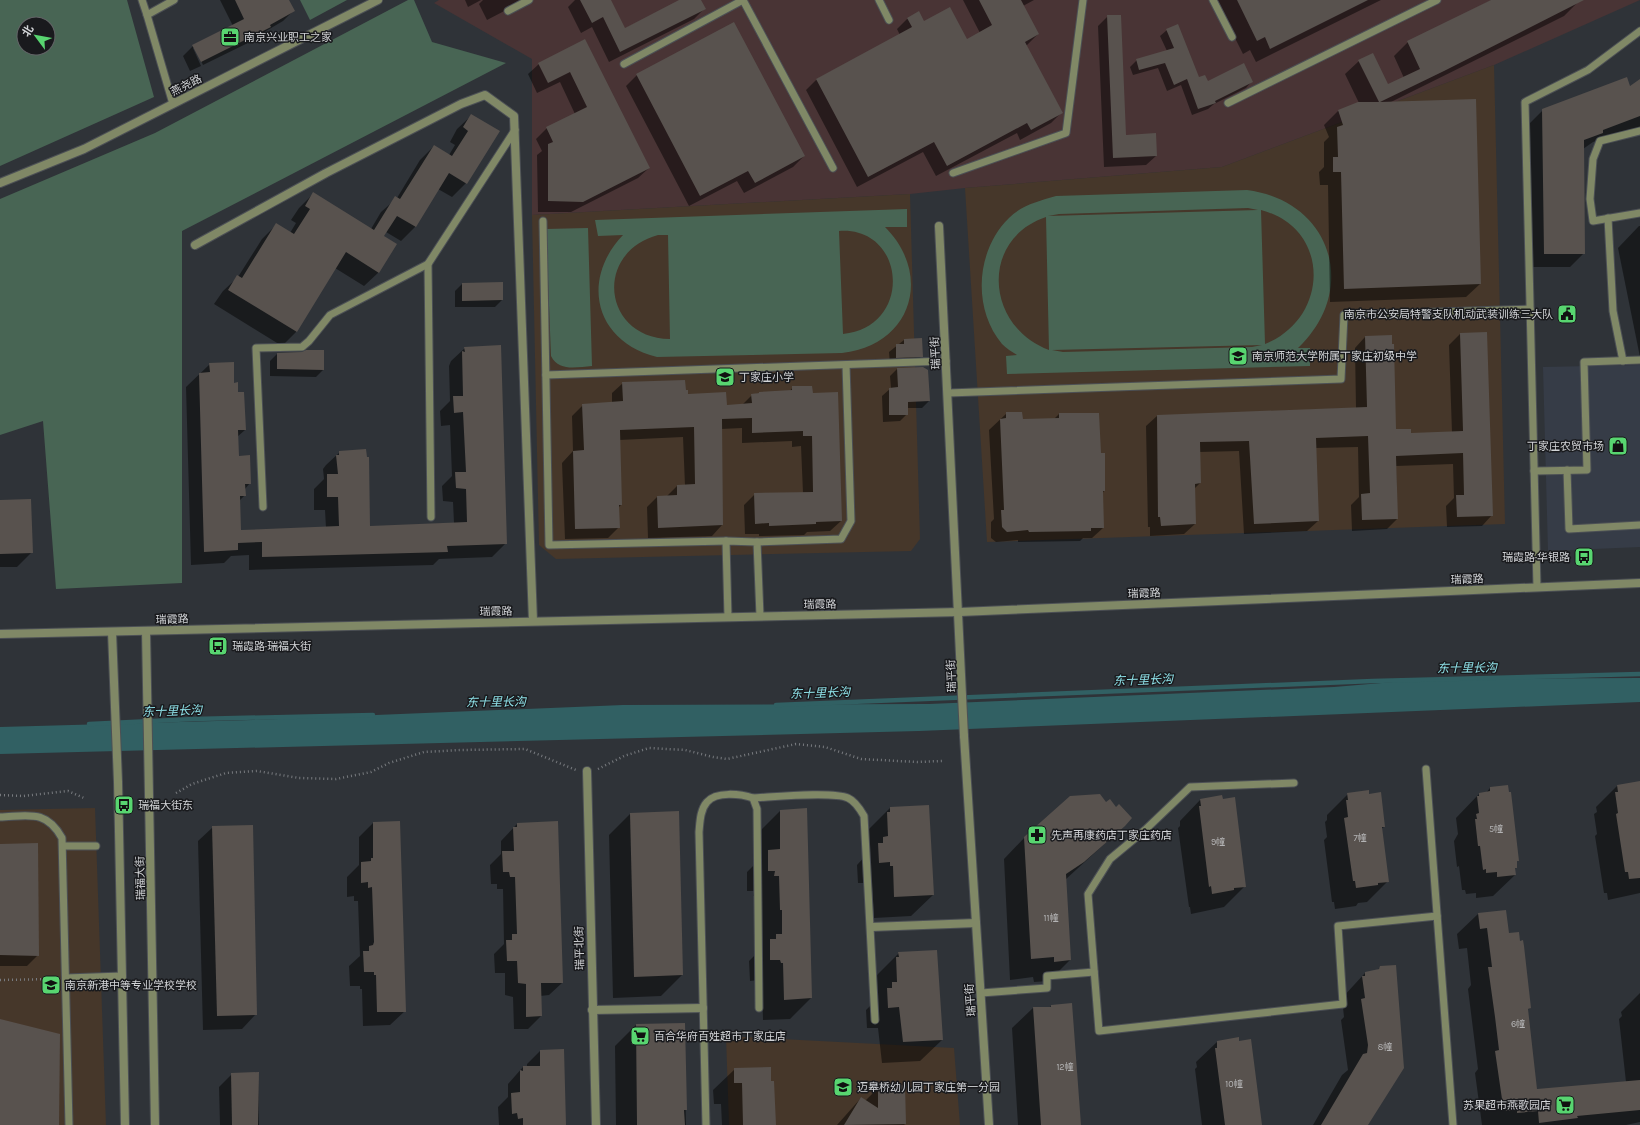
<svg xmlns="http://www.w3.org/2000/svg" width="1640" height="1125" font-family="Karla,'Noto Sans SC',sans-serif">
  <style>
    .built { fill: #363c47 }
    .industrial { fill: #493435 }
    .education { fill: #46372a }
    .green { fill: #486554; fill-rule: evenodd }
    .water { fill: #316063 }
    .shadow { fill: #0007 }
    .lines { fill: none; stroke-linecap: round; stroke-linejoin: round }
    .stream { stroke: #316063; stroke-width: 4.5 }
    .building { fill: #58524e }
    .service-casing { stroke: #4c5055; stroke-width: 9 }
    .minor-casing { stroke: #4c5055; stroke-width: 10 }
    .tertiary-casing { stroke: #4c5055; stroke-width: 10 }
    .path { stroke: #787b7f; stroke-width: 2.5; stroke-dasharray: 1 3; stroke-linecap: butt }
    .service { stroke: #808866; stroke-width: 7 }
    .minor { stroke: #808866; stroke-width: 8 }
    .tertiary { stroke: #808866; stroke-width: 8 }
    .labels { text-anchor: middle; stroke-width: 3; stroke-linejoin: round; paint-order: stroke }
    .number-label { font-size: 9px; fill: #b4b4b5 }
    .poi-label { font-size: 11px; fill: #d2d4d7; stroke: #191a1d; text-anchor: start }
    .street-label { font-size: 11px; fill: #d2d4d7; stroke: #191a1d }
    .water-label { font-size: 12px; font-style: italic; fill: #8fe2e9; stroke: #191a1d }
  </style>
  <rect width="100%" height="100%" fill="#2f3338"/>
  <path class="built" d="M1640 365V547L1548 551 1543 367Z"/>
  <path class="industrial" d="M439 0H1640L1494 65 1222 167 965 188 910 194 532 215V59L434 3Z"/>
  <g class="education">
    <path d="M1494 65 1505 524 987 542 965 188 1222 167Z"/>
    <path d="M910 194 920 539 911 551 556 559 539 545 532 215Z"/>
    <path d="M95 808 106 1125H0V810Z"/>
    <path d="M726 1036 954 1048 960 1125H729Z"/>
  </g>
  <g class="green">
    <path d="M0 0H127L154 97 0 166ZM24 24H48V48H24Z"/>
    <path d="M300 0H347L310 20Z"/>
    <path d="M408 0H414L432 42 506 63 182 231V583L56 589 43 421 0 435V199L155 133Z"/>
    <path d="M1247 190C1331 201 1360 289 1298 348H1310V366L1007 374 1006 356 1017 355C1012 352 1006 348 1002 344 972 308 976 250 1009 218 1022 205 1039 201 1056 196ZM1248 208 1258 210 1048 216 1059 214ZM1261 210C1331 228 1330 318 1265 344ZM1046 217 1049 350C985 326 980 239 1046 217ZM1262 345 1252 347 1063 352 1052 350Z"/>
    <path d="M907 209V227H885C933 275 912 345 842 353L657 357C595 342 580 280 623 235L598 236 595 220ZM839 231C906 226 914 327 843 334ZM658 235H668L670 339C603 338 593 253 658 235Z"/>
    <path d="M588 228 592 366C577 367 559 372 551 356L546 229Z"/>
  </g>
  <path class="water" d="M1640 678V702L919 731 0 754V727L252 720 623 705 929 704 1334 687 1429 679Z"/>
  <g class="shadow">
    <path d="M220 0H287L293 11 283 21 266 31 260 37 203 65 195 48H193L201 66 190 71 183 56 193 46 233 26Z"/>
    <path d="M465 0H481L468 7Z"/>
    <path d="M483 0H525L487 20 479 4Z"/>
    <path d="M575 0H610L624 29 681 0H700L704 9 694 19 609 62 592 27 581 33 568 7Z"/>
    <path d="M963 0H1034L1023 6 1038 34 1026 46 1062 112 1051 123 1020 140 1017 133 936 176 923 152 857 187 806 90 817 79 900 35 897 29 908 18 923 23 967 40 980 33Z"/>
    <path d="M1216 0H1381L1256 62 1250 50 1243 54Z"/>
    <path d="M1492 0H1577L1578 2 1564 16 1391 102 1480 284 1466 297 1330 302 1328 185H1320L1319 172 1324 167V142L1329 137 1324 125 1338 111 1359 103 1345 74 1359 61 1388 86 1404 78 1394 56 1408 42Z"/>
    <path d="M1108 16 1125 136 1156 156 1146 165 1104 167 1098 26Z"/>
    <path d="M1167 30 1199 78 1207 82 1252 81 1246 88 1214 104 1208 109 1192 115 1181 85 1167 91 1158 68 1133 75 1130 67 1137 60 1167 51 1160 36Z"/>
    <path d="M584 40 649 168 638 178 571 212H538L537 155 542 151 536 139 547 128 575 114 560 82 537 93 528 74 539 64Z"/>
    <path d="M637 75 804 156 793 167 744 193 737 181 689 206 626 86Z"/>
    <path d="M1640 80V127L1619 132 1593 142 1583 149 1584 253 1570 267H1531L1529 124 1543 110 1629 87Z"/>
    <path d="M472 115 466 183 452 197 438 189 415 227 401 241 386 232 383 237 379 272 364 286 335 268 296 332 282 346 214 304 223 291 238 277 262 239 276 225 290 233 296 223 291 220 299 208 313 194 371 229 381 212 397 198 420 160 434 146 449 155 455 145 450 142 457 129Z"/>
    <path d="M1639 226H1640V357L1618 248Z"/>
    <path d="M502 283V300L495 307H455V291L462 284Z"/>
    <path d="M1460 334 1492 515 1482 526 1447 527 1446 506 1454 498 1453 464 1396 466 1397 519 1387 529 1352 531 1351 505 1359 497 1358 447 1315 448 1318 521 1307 531 1244 534 1239 451 1199 452 1200 483 1194 489 1195 524 1184 534 1150 536V527H1148L1146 426 1157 416 1356 408 1355 348 1365 337 1395 430 1410 434 1452 433 1449 345Z"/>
    <path d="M904 340 922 356 915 363 890 364 889 352Z"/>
    <path d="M465 348 506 543 492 557 439 559 433 565 249 570V555L231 556 224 563 191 565 186 387 210 364 233 384 245 430 237 437 238 457 250 483 245 489V495L239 501 240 531 326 528 325 510H314V489L324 479 323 469 326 465 340 452 369 527 454 523 453 502 443 501 442 486 452 476 450 425 441 426 440 411 450 401 449 366 451 361Z"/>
    <path d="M277 354 323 370 316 377 270 376V361Z"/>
    <path d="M897 369 929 401 922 408H907V414L900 421 883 422 882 396 891 388 890 376Z"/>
    <path d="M623 383 685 391 687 395 726 406 742 405 752 395 759 393 789 392 793 387H811L841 521 830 531 807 532 804 535 759 536V534H745L744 505 755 494 803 493 801 446 792 447V441L742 443V428L721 429 722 525 712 536 648 538 647 507 658 496H667L677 486H685L683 437 619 440 621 505 618 508 619 527 608 538 565 539 562 463 573 451 572 416 583 405 612 403V393Z"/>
    <path d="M1007 413 1022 420 1054 419 1059 414 1100 454 1104 491 1102 494 1103 528 1092 538H1083L1080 541 1018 542V540L996 542 991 538V522L994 519 989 430Z"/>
    <path d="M0 501 32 552 17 567H0Z"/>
    <path d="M1640 785V893L1608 900 1607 893H1604L1595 836 1597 834 1594 814 1597 812 1596 807 1617 786Z"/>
    <path d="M1490 788 1516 867 1514 870 1515 875 1493 896 1476 898V893L1466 894 1465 890H1462L1459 866 1457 867 1454 841 1458 834 1456 818 1479 794 1486 793Z"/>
    <path d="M1348 794 1384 827 1381 829 1388 881 1367 902 1358 903 1356 906 1335 909 1334 902H1332L1324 840 1327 837 1325 822 1327 820V815Z"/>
    <path d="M1201 799 1245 886 1224 907 1191 914 1190 907H1189L1178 828 1180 826V821Z"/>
    <path d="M1106 804 1124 826 1065 880 1070 960 1049 981 1034 982 1033 977 1010 980 1004 859 1025 837Z"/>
    <path d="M890 808 933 895 911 916 874 918 872 886H869V883H858L857 865 867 854 866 834 869 829Z"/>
    <path d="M780 811 811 998 790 1019 763 1020 762 984 759 980 750 981 749 961 761 949 758 897 753 896 754 891H747V872L759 860V832Z"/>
    <path d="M630 814 682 975 661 996 613 998 609 835Z"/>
    <path d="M557 822 562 983 549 995 540 996 541 1016 528 1029H514L513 997 505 995V973H495L494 954 504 944 503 889H497V884H491L490 865 501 854V841L517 824Z"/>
    <path d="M373 823 405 1011 390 1025 363 1026 362 989H360V986H350L349 966 360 956 358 901H354V896L347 897V877L359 865V837Z"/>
    <path d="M213 827 256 1014 242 1029 203 1030 198 841Z"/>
    <path d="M0 845 38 955 27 966H0Z"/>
    <path d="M1478 914 1508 934 1530 1008 1527 1010 1536 1091 1626 1082 1619 1019 1622 1016 1621 1012 1640 993V1122L1626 1125H1482L1475 1073 1478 1069 1468 989 1471 985 1467 948 1459 949 1457 934Z"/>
    <path d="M899 953 942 1040 920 1061 882 1063 878 1028H867L866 1010 871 1005 875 979 878 974Z"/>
    <path d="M1381 967 1367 1125H1313L1342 1075 1348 1070 1341 1020 1344 1017 1342 998 1365 973 1376 971Z"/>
    <path d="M1051 1006 1080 1125H1018L1012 1028 1033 1008H1049Z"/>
    <path d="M684 1024 686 1125H616L615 1046 636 1025Z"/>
    <path d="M1217 1042 1261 1125H1202L1195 1069 1197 1067 1196 1062Z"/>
    <path d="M540 1051 565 1125H499L498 1107 508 1097V1084L523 1067H527V1064Z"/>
    <path d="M735 1069 770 1082 775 1125H722L721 1104H714L713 1090Z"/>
    <path d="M232 1074H258L259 1125H220L219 1087Z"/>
    <path d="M879 1087 905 1124 904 1125H837L861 1098 865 1101Z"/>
  </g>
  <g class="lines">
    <g class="stream">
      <path d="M776 705 1373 681 1640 674"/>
      <path d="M89 724 194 719 373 715"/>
    </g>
  </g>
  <g class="building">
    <path d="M235 0H289L295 11 270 25 271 27 201 62 192 45 244 19Z"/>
    <path d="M580 0H611L625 28 679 0H701L706 9 620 52 603 17 592 23Z"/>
    <path d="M979 0H1021L1039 34 1025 42 1063 113 1031 130 1027 123 947 166 934 142 868 177 816 79 912 27 907 18 919 11 924 21 950 7 967 39 992 25Z"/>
    <path d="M1237 0H1368L1270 49 1265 37 1257 41Z"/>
    <path d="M1491 0H1584L1444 71 1380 102 1476 99 1481 284 1344 289 1341 172H1333V157H1338L1337 127 1343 125 1338 110 1358 102H1379L1358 60 1373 53 1388 84 1420 69 1407 41Z"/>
    <path d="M1107 15H1121L1126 135 1156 133 1157 156 1113 158Z"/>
    <path d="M734 22 805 156 755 183 748 171 700 196 636 74Z"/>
    <path d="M1178 24 1199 77 1205 75 1208 81 1244 63 1253 82 1215 101 1216 103 1198 109 1187 79 1174 85 1165 63 1139 70 1136 59 1174 48 1166 29Z"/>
    <path d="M585 39 650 168 583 202 548 201V144L553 142 546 127 587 107 570 72 548 83 538 63Z"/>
    <path d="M1627 77 1630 86 1640 79V116L1603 130V133L1584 140 1585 254H1544L1542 109Z"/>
    <path d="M471 114 500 131 467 184 449 173 416 227 397 216 384 236 397 244 379 273 346 252 297 332 228 290 237 275 242 278 276 223 294 234 310 209 305 206 313 192 374 230 395 196 400 199 434 145 452 156 468 131 463 127Z"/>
    <path d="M503 282V300L462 301V283Z"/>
    <path d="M1487 332 1493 516 1457 517 1456 495H1464L1463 453 1396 456 1398 519 1362 520 1361 494 1370 493 1368 436 1316 438 1319 521 1254 524 1249 441 1200 442 1201 483 1195 484 1196 524 1161 526 1160 517H1158L1157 415 1367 407 1365 336 1392 335V344H1394L1396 429H1411V433L1463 431 1460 333Z"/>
    <path d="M922 338 923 357 896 358V344H904V339Z"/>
    <path d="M501 345 507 544 447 546 448 552 262 557V542L238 543V550L204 552 199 373 210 372 209 363 234 362V383L238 382V392H244L246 430H238L239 456 250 455 251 484H245L246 496H240L241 530 339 526 338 497H327V474H338L336 455H339V451L366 449 367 457H369L370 526 467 522 466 489 456 488 455 472H466L463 412 454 413 453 396H463L462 351 465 352 464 347Z"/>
    <path d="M306 350H324V370L277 369V353L302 352Z"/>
    <path d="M923 367 928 370 930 401 908 402V415H889V388L898 387 897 368Z"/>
    <path d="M685 380 686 390H688V394L726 392 727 405 752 403 751 394 759 393V392L792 390V386H812L813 393 838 392 842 521 816 522V524L769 526V523L755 524 754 493 813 492 812 436H803V431L752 433V418L722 419 723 525 658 528 657 496 677 495V485L695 484 694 427 620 430 622 505H619L620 528 575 529 573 451 584 450 582 404 623 401 622 382Z"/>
    <path d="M1006 412H1022L1023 419 1059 418V413H1099L1101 453H1105V491H1103L1104 528H1091V531L1029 532 1028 530 1007 532 1002 527 1001 510H1004L1000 419 1006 418Z"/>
    <path d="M31 499 33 553 0 554V500Z"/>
    <path d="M1640 781V878L1629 879 1628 872H1625L1616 814 1618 813 1615 792H1618L1617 785Z"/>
    <path d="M1508 785 1509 792H1511L1519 861H1517V868H1515L1516 875 1497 877V872L1486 873V869L1483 870 1480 846H1478L1475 819H1477L1476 814 1479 813 1477 796H1479V793L1490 791V787Z"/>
    <path d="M1369 790V794L1381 792 1385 827H1382L1389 882 1378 883V885L1356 888 1355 881H1353L1344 818 1348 817 1346 800H1348L1347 793Z"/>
    <path d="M1100 794 1106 802 1110 799 1116 807 1119 804 1132 818 1125 826 1084 862 1066 874 1071 960 1054 962V957L1031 959 1024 837 1070 796Z"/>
    <path d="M1222 795 1223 799 1235 797 1246 887 1234 888V890L1212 894 1211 886 1209 887 1199 806H1201L1200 799Z"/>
    <path d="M929 805 934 895 894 897 893 866H890V862L879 863 878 843H883V837L888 836 887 812H890V807Z"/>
    <path d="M807 808 812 998 784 1000 783 963H781L780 960H770V939H776V934H782V910H780L779 876H774L775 871H768V850L780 849V810Z"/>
    <path d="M679 811 683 975 634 977 630 813Z"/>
    <path d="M400 821 406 1012H377L376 975H374V972H364L363 951H369V946L373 945 374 942 372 887 368 888V882L361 883V862L371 861V858H373V822Z"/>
    <path d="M558 821 563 983H541L542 1016 526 1017V984L518 983 517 961H507L506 940H512V934H517L515 877H510L509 872H503L502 851H514L513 827H517V823Z"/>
    <path d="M253 825 257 1015 217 1016 212 826Z"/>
    <path d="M38 843 39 956 0 955V844Z"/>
    <path d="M1506 910 1509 933 1519 932 1520 941 1523 940 1524 946 1531 1008 1528 1009 1537 1089 1640 1080V1110L1577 1116 1578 1118 1539 1123 1538 1111 1517 1113V1110L1506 1111 1505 1106H1503L1495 1051 1499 1050 1495 1017 1488 967H1492L1487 928 1480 929 1478 913Z"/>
    <path d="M937 950 943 1040 903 1042 899 1007 888 1008 887 988H892V982H897L896 957H899L898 952Z"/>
    <path d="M1396 965 1404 1068 1368 1125H1321L1363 1054 1367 1053 1368 1045 1361 999 1365 998 1362 976H1365V972L1379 969 1380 966Z"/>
    <path d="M1072 1003 1081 1125H1041L1033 1007H1051V1005Z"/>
    <path d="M0 1019 60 1034 59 1125H0Z"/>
    <path d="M685 1023 687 1110H684L685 1125H637L636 1024Z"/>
    <path d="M1239 1037V1041L1251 1039 1262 1125H1225L1215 1048H1217V1041Z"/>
    <path d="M564 1049 566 1125H523V1118L518 1119 517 1113 512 1114 511 1093 520 1092V1070L523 1071V1066H540V1050Z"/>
    <path d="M771 1067V1081H774L776 1125H743L742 1083H734V1068Z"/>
    <path d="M259 1072 258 1125H232L231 1073Z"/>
    <path d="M905 1085 906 1124 844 1125 861 1097 878 1108V1086Z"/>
  </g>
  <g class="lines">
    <defs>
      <g id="service">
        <path d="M142 0 147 15"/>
        <path d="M743 0 833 168"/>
        <path d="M879 0 889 20"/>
        <path d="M1213 0 1232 37"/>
        <path d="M508 11 529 0"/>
        <path d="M624 64 743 0"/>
        <path d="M1228 103 1437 0"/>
        <path d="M173 104 147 15 174 0"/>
        <path d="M1640 131 1600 141 1593 159 1590 199 1593 221 1640 213"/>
        <path d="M953 173 1066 133 1083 0"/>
        <path d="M1608 218 1613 311 1623 361"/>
        <path d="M543 221 549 545 726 541"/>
        <path d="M546 375 946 361"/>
        <path d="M948 393 1341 379 1344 315 1530 309"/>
        <path d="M1567 470 1569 529 1640 525"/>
        <path d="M1534 471 1587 470 1584 362 1640 360"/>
        <path d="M263 507 256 348 302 347 309 341 330 315 428 264"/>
        <path d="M431 517 428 264 515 130"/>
        <path d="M757 542 841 539 851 521 846 365"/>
        <path d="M1537 587 1525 102 1588 70 1640 31"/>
        <path d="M728 617 726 541 757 542 760 616"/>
        <path d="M1426 769 1453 1125"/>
        <path d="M1294 783 1190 787 1145 830 1110 859 1088 894 1099 1031 1343 1004 1338 926 1437 916"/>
        <path d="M753 798C773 797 832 791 848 798 855 801 860 809 864 816L875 1020"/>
        <path d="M0 817C28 816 46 809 62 838L69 1125"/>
        <path d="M63 846H96"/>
        <path d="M66 978 122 976"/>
        <path d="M981 993 1047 988V976L1094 972"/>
        <path d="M706 1125 699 832C700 822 700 810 707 802 716 791 741 794 753 798L757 809 759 1008"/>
      </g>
      <g id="minor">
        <path d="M0 183 84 149 378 0"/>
        <path d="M939 226 964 736"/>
        <path d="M195 245 326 173 461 104 485 95 514 116 533 621"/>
        <path d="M871 927 976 923"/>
        <path d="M592 1010 703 1008"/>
      </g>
      <g id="tertiary">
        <path d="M146 631 155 1125"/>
        <path d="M112 632 118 782 125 1125"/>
        <path d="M0 634 960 612 1640 583"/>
        <path d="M964 736 989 1125"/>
        <path d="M587 771 596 1125"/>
      </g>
    </defs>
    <use href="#service" class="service-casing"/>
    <use href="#minor" class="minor-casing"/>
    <use href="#tertiary" class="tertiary-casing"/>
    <g class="path">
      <path d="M598 769 624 756 649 748 685 750 713 757 727 759 796 744 825 747 861 759 917 762 942 761"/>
      <path d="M176 793 192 784 226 773 257 771 299 778 336 779 371 772 389 763 424 752 461 750 525 749 576 770"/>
      <path d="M0 795 23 796 68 791 84 798"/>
      <path d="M0 980 56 979"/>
    </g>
    <use href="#service" class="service"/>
    <use href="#minor" class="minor"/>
    <use href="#tertiary" class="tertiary"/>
  </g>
  <defs>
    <symbol id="office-square" viewBox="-11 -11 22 22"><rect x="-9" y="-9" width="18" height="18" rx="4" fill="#58d570" stroke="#191a1d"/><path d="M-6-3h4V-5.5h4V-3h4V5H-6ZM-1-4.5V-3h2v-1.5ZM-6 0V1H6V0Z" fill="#111"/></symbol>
    <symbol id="civic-square" viewBox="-11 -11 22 22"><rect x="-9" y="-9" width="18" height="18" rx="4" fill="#58d570" stroke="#191a1d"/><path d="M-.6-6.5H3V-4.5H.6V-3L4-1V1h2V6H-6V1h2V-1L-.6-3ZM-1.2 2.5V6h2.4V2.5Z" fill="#111"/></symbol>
    <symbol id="school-square" viewBox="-11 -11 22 22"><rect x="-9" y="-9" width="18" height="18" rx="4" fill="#58d570" stroke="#191a1d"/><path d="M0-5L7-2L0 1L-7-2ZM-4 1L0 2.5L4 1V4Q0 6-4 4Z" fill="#111"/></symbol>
    <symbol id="shop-square" viewBox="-11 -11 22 22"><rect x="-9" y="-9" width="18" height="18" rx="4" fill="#58d570" stroke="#191a1d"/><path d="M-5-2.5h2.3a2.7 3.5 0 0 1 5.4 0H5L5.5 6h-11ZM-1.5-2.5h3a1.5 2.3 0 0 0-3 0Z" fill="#111"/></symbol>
    <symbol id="bus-square" viewBox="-11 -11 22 22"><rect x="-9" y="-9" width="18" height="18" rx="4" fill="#58d570" stroke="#191a1d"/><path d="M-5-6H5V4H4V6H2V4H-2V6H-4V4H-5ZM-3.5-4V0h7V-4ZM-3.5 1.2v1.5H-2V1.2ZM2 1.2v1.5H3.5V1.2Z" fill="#111"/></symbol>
    <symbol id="pharmacy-square" viewBox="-11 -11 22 22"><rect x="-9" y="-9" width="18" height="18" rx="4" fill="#58d570" stroke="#191a1d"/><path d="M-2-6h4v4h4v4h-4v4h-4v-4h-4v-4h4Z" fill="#111"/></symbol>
    <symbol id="supermarket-square" viewBox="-11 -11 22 22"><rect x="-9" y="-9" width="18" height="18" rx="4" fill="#58d570" stroke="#191a1d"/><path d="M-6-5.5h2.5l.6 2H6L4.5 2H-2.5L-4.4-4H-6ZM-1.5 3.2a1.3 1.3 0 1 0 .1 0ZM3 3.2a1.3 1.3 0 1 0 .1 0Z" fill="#111"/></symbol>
  </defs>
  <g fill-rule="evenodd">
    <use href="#office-square" x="219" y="26" width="22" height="22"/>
    <use href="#civic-square" x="1556" y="303" width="22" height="22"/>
    <use href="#school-square" x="1227" y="345" width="22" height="22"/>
    <use href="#school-square" x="714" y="366" width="22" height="22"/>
    <use href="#shop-square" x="1607" y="435" width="22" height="22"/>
    <use href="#bus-square" x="1573" y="546" width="22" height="22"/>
    <use href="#bus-square" x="207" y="635" width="22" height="22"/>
    <use href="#bus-square" x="113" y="794" width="22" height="22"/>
    <use href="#pharmacy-square" x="1026" y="824" width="22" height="22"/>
    <use href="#school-square" x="40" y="974" width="22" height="22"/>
    <use href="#supermarket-square" x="629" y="1025" width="22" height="22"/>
    <use href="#school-square" x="832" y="1076" width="22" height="22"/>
    <use href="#supermarket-square" x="1554" y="1094" width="22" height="22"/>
  </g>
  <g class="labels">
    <g class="number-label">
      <text x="1496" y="832">5幢</text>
      <text x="1360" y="841">7幢</text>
      <text x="1218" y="845">9幢</text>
      <text x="1051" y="921">11幢</text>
      <text x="1518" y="1027">6幢</text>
      <text x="1385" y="1050">8幢</text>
      <text x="1065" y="1070">12幢</text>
      <text x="1234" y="1087">10幢</text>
    </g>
    <g class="poi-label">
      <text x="244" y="41">南京兴业职工之家</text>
      <text x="1553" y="318" text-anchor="end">南京市公安局特警支队机动武装训练三大队</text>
      <text x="1252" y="360">南京师范大学附属丁家庄初级中学</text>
      <text x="739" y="381">丁家庄小学</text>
      <text x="1604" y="450" text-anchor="end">丁家庄农贸市场</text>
      <text x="1570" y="561" text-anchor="end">瑞霞路·华银路</text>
      <text x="232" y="650">瑞霞路·瑞福大街</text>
      <text x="138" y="809">瑞福大街东</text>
      <text x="1051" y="839">先声再康药店丁家庄药店</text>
      <text x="65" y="989">南京新港中等专业学校学校</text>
      <text x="654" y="1040">百合华府百姓超市丁家庄店</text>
      <text x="857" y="1091">迈皋桥幼儿园丁家庄第一分园</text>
      <text x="1551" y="1109" text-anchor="end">苏果超市燕歌园店</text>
    </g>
    <g class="street-label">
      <text transform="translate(186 85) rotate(-27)" y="4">燕尧路</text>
      <text transform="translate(935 353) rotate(-93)" y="4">瑞平街</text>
      <text transform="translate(1467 579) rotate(-2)" y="4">瑞霞路</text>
      <text transform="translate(1144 593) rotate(-2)" y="4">瑞霞路</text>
      <text transform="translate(820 604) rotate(-1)" y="4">瑞霞路</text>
      <text transform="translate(496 611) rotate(-1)" y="4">瑞霞路</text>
      <text transform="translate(172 619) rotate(-2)" y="4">瑞霞路</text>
      <text transform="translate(951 676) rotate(-92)" y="4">瑞平街</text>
      <text transform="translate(140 878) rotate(-91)" y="4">瑞福大街</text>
      <text transform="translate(579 948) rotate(-91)" y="4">瑞平北街</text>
      <text transform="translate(970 1000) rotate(-94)" y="4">瑞平街</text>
    </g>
    <g class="water-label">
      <text transform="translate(1467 668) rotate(-1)" y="4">东十里长沟</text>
      <text transform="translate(1143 680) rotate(-2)" y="4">东十里长沟</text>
      <text transform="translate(820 693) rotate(-2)" y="4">东十里长沟</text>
      <text transform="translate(496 702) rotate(-1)" y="4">东十里长沟</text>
      <text transform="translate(172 711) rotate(-2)" y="4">东十里长沟</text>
    </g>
  </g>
  <g transform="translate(36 36) rotate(302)"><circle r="19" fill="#191a1d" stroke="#636467"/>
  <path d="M0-3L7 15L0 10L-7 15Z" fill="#58d570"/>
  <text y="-6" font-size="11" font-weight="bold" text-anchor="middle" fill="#d2d4d7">北</text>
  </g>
</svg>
